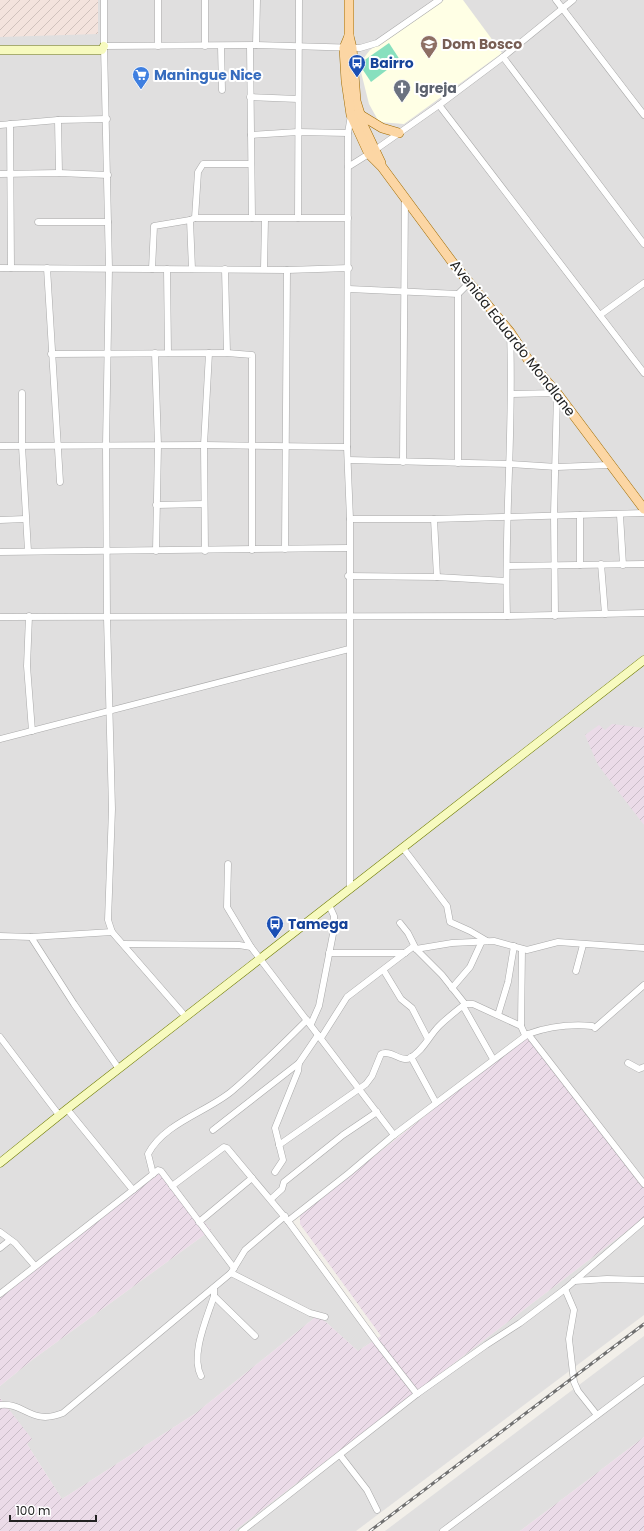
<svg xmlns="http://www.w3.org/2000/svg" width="644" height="1531" font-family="Poppins,sans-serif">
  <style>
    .residential { fill: #e0dfdf }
    .industrial { fill: url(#industrial-furrows) }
    .education { fill: #ffffe5 }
    .military { fill: url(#military-furrows) }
    .pitch { fill: #88e0be }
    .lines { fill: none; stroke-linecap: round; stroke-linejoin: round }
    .street-casing { stroke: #a9a9a9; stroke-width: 7 }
    .secondary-casing { stroke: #707d05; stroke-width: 9 }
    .primary-casing { stroke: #a06b00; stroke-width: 10 }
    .street { stroke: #fff; stroke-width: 6 }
    .secondary { stroke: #f7fabf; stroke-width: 8 }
    .primary { stroke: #fcd6a4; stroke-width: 9 }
    .rail-casing { stroke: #707070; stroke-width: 3 }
    .rail { stroke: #fff; stroke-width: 1.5; stroke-dasharray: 4.5; stroke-linecap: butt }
    .labels { text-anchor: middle; stroke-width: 4; stroke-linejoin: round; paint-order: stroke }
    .education-label { font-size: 14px; font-weight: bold; fill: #785e54; stroke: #fff; text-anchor: start }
    .transit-label { font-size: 14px; font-weight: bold; fill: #164399; stroke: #fff; text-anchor: start }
    .shop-label { font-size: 14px; font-weight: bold; fill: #366cbe; stroke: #fff; text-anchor: start }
    .worship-label { font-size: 14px; font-weight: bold; fill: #5b616d; stroke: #fff; text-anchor: start }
    .street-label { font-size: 14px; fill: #222; stroke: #fff }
  </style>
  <defs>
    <pattern id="industrial-furrows" width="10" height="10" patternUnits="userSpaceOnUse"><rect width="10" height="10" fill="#ebdbe8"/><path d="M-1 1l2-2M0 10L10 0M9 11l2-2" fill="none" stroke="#c9bcc7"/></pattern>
    <pattern id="military-furrows" width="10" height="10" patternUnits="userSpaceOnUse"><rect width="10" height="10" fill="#f3e3dd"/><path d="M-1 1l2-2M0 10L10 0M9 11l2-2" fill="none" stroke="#d0c2bd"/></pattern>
  </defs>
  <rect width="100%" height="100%" fill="#f2efe9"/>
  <g class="residential">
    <path d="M0 0H644V1183L527 1030 288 1218 375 1340 358 1351 318 1315 196 1413 62 1499 27 1444 31 1439 0 1398V1386L32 1360 211 1230 0 1298Z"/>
    <path d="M644 1218V1315L356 1531H234Z"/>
    <path d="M644 1336V1437L589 1479 520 1531H385Z"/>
  </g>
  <g class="industrial">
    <path d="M612 724 644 728V825L598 765 585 735 599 725 605 730Z"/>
    <path d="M530 1033 644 1183V1218L234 1531H0V1398L32 1439 27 1444 62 1499 196 1413 318 1315 358 1351 381 1336 300 1224V1215Z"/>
    <path d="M161 1169 211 1230 32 1360 0 1386V1298Z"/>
    <path d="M644 1437V1531H520L589 1479Z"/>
  </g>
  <path class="education" d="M444 0H463L502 53 404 124 379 122 369 104 359 64 370 50Z"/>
  <path class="military" d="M0 0H98V34L0 37Z"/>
  <path class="pitch" d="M389 43 400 60 371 82 359 64Z"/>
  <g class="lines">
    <defs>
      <g id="street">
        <path d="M104 0V46L109 268 106 445 107 618 112 809 108 920 112 932 186 1017"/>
        <path d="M158 0V46"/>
        <path d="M556 0 644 115"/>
        <path d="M256 45 257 0"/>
        <path d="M104 46 256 45 360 48 377 43 439 0"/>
        <path d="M205 46V0"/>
        <path d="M221 46 222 90"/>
        <path d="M250 46 252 218"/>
        <path d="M503 57 644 244"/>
        <path d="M250 97 298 99"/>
        <path d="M439 105 644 373"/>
        <path d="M58 120 59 173"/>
        <path d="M10 124 11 268"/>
        <path d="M0 125 58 120 107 119"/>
        <path d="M251 135 298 132 348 133"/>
        <path d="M348 167 375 150 439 105 503 57 573 0"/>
        <path d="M0 174 59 173 108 175"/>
        <path d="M195 218H348"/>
        <path d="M298 218 299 0"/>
        <path d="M38 222H108"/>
        <path d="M0 268 287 270 349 268"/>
        <path d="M47 268 60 482"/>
        <path d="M152 269 154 226 190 220"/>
        <path d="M167 269 168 353"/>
        <path d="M192 269 190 220 195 218 198 172 203 164H251"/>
        <path d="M225 269 227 353"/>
        <path d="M264 269 265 219"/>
        <path d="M349 289 458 294 469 283"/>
        <path d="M458 294V463"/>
        <path d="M600 315 644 283"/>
        <path d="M155 353 158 445 156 551"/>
        <path d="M51 354 227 353 252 355V550"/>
        <path d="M22 393V446L28 551"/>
        <path d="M512 394 557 393 554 515 555 616"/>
        <path d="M0 446 204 445 347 447"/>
        <path d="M348 460 510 464 557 467 609 465"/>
        <path d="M403 462 405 197"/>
        <path d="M156 505 204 504"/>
        <path d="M580 515V565"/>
        <path d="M620 515 623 565"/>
        <path d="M350 519H434L644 513"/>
        <path d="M434 519 437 577"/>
        <path d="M0 520 25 519"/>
        <path d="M285 549 287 270"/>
        <path d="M205 551 204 445 209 353"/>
        <path d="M0 552 348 548"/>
        <path d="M601 564 605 614"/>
        <path d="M507 566 644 564"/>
        <path d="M348 576 437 577 506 581"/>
        <path d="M29 616 27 666 32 731"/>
        <path d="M507 616C504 522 514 428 510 333"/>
        <path d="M0 617 507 616 644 613"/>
        <path d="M0 739 349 649"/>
        <path d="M403 848 447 906 450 922 470 931 487 941"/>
        <path d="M228 864 227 907 251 947"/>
        <path d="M350 889V519L347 447 348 133 351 115"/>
        <path d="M400 923 408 933 416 949 442 975 465 1004"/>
        <path d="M0 936 31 937 112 932"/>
        <path d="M31 937 74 1004 119 1069"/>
        <path d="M123 944 239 945 251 947 394 1135"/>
        <path d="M416 949 452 943 494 941 527 950 558 942 644 948"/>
        <path d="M522 949 521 1026 525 1035"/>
        <path d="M329 953H405"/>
        <path d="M384 971 401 999 412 1008 428 1039"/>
        <path d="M576 971 583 945"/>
        <path d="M452 988 470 967 482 941"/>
        <path d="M463 1006 493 1059"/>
        <path d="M498 1015 508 982 514 946"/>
        <path d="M311 1024 319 1006 334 929V916L329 905"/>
        <path d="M595 1028 644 985"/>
        <path d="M528 1034C548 1027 570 1024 592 1026"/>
        <path d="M0 1037 59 1115"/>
        <path d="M321 1038 347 997 414 946"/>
        <path d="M411 1057 436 1103"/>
        <path d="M628 1063 639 1069 644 1067"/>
        <path d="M213 1130 299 1063 318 1035"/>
        <path d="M279 1145 366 1084 372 1076 381 1054C390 1049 402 1063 410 1058 423 1051 429 1036 439 1026 447 1018 456 1011 465 1004H473L521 1026"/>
        <path d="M275 1172 283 1160 275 1128 298 1071 299 1063"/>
        <path d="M153 1174 148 1154C164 1123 207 1112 232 1091 258 1069 283 1044 307 1020"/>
        <path d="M172 1186 224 1147 227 1148 288 1221 378 1344 417 1394"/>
        <path d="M133 1190 158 1170 161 1171 234 1268"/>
        <path d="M271 1199 282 1189 284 1182 343 1135 377 1112"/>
        <path d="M288 1221 349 1173 394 1135 528 1034 644 1184"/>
        <path d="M199 1222 252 1178"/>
        <path d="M0 1232 15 1243 35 1266"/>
        <path d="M0 1248 10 1240"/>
        <path d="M231 1273 310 1313 325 1317"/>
        <path d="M574 1281 607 1279 644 1280"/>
        <path d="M565 1289 574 1310 569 1339 574 1382 578 1391 597 1415"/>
        <path d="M0 1294 133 1190 67 1109"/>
        <path d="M214 1296 255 1336"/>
        <path d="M201 1376C190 1355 207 1318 214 1296V1288"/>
        <path d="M0 1405C25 1402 31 1426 63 1413L231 1273 245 1250 285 1216"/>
        <path d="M340 1455 367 1490 377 1510"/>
        <path d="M242 1531 417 1394 486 1345 520 1323 565 1289 644 1221"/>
        <path d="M443 1531 644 1380"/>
      </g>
      <g id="secondary">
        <path d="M0 50H102L104 46"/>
        <path d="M0 1163 67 1109 644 660"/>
      </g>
      <g id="primary">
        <path d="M349 0V36L352 48 356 101 364 127 381 163"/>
        <path d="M349 36 344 48 346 81 351 115 369 154 382 167 453 263 510 332 529 361 557 393 644 509"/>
        <path d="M359 114 382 128 399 133"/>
      </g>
    </defs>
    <use href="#street" class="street-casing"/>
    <use href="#secondary" class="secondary-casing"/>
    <use href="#primary" class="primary-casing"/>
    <use href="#street" class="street"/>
    <use href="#secondary" class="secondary"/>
    <use href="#primary" class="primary"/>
    <defs>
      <path id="rail" d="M370 1531 644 1324"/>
    </defs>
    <use href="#rail" class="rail-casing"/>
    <use href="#rail" class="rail"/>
  </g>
  <defs>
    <symbol id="school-pin" viewBox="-11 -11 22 30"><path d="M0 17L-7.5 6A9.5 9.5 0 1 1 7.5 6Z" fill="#8d6e63" stroke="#fff"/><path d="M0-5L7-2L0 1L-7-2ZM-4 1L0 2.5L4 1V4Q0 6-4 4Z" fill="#fff"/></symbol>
    <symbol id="bus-pin" viewBox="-11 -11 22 30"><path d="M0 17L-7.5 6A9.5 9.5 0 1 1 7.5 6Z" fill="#1a4fb4" stroke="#fff"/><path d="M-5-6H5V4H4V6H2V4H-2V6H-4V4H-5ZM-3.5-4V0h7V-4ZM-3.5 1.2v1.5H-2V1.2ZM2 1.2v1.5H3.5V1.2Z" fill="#fff"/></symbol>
    <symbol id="supermarket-pin" viewBox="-11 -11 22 30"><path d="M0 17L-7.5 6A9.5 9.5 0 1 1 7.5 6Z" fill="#3f7fe0" stroke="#fff"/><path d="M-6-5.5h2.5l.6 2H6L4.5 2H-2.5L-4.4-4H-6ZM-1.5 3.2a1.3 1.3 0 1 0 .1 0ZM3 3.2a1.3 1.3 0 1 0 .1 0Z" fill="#fff"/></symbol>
    <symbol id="church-pin" viewBox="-11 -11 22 30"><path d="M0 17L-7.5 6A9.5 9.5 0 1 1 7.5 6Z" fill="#6b7280" stroke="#fff"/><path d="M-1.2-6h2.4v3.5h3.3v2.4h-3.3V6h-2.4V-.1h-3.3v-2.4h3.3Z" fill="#fff"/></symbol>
  </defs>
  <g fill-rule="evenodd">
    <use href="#school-pin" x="419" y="34" width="20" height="27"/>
    <use href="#bus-pin" x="347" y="53" width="20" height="27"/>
    <use href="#supermarket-pin" x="131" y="65" width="20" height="27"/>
    <use href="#church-pin" x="392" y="78" width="20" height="27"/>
    <use href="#bus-pin" x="265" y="914" width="20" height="27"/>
  </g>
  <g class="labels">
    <g class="education-label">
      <text x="442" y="49">Dom Bosco</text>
    </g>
    <g class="transit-label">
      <text x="370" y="68">Bairro</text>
      <text x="288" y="929">Tamega</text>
    </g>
    <g class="shop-label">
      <text x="154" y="80">Maningue Nice</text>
    </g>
    <g class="worship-label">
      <text x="415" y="93">Igreja</text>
    </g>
    <g class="street-label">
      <text transform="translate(513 338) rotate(52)" y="5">Avenida Eduardo Mondlane</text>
    </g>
  </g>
  <path d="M10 1515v6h86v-6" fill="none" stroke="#222222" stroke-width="2"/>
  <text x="16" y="1515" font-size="12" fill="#222222" stroke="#ffffff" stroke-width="3" paint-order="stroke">100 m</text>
</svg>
